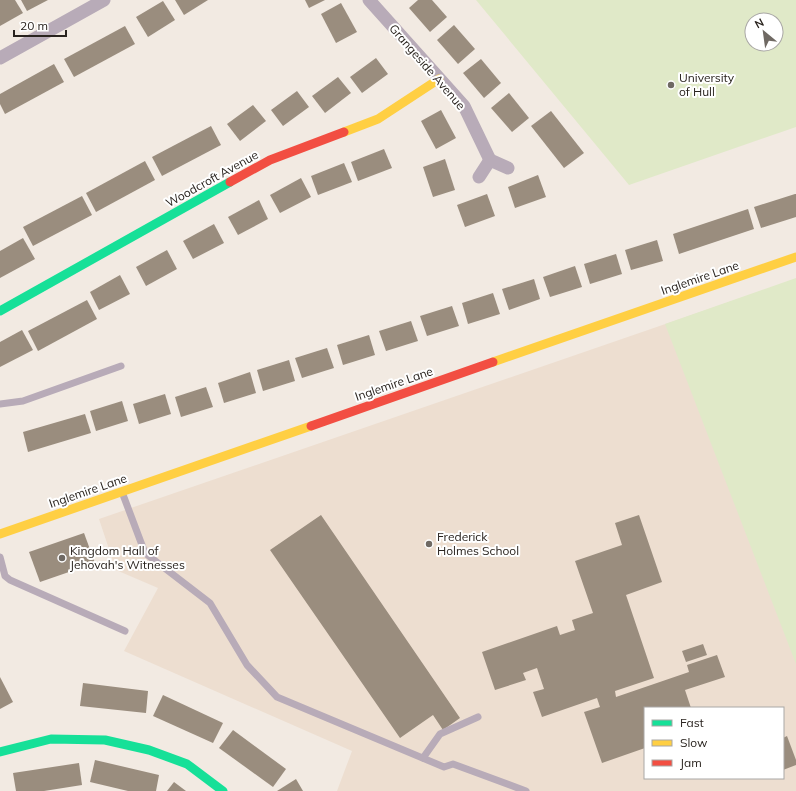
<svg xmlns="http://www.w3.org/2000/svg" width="796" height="791" font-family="Mulish,sans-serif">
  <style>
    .built { fill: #edded0; fill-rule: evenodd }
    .green { fill: #e0e9c8; fill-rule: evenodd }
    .building { fill: #9a8d7e }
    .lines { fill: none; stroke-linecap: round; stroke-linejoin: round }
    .lane { stroke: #b8abb8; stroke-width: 7 }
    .street { stroke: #b8abb8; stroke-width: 13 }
    .fast { stroke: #16e098; stroke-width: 9 }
    .slow { stroke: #ffcf43; stroke-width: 9 }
    .jam { stroke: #f24e42; stroke-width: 9 }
    .poi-dot { fill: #6f6963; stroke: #fff; stroke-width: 1.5 }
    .labels { text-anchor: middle; stroke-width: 4; stroke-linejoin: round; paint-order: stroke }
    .street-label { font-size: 12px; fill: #29231e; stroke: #fff }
    .poi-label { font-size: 12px; fill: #29231e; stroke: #fff; text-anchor: start }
  </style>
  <rect width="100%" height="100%" fill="#f2eae2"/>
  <path class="built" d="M796 279V791H337L352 751 124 651 158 588 116 570 99 519ZM645 708H783V778H645Z"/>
  <g class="green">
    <path d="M476 0H796V127L629 185ZM752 20H776V44H752Z"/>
    <path d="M796 278V664L665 324Z"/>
  </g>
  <g class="building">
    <path d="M0 0H15L23 13 0 26Z"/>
    <path d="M21 0H48L27 11Z"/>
    <path d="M175 0H208L184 15Z"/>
    <path d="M305 0H325L309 8Z"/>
    <path d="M418 0H432L447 17 430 32 409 8Z"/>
    <path d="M163 1 175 20 148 37 136 17Z"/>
    <path d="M341 3 357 32 336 43 321 14Z"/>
    <path d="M454 25 475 49 458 64 437 40Z"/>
    <path d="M125 26 135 44 74 77 64 59Z"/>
    <path d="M376 58 388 74 362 93 350 77Z"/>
    <path d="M481 59 501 83 484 98 463 73Z"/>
    <path d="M54 64 64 82 5 114 0 104V94Z"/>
    <path d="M338 77 351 93 325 113 312 96Z"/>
    <path d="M297 91 309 107 283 126 271 110Z"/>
    <path d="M509 93 529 118 512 132 491 108Z"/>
    <path d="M253 105 266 121 240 141 227 124Z"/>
    <path d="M441 110 456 138 436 149 421 121Z"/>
    <path d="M551 111 584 153 564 168 531 126Z"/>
    <path d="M211 126 221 145 162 176 152 157Z"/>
    <path d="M384 149 392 168 358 181 351 162Z"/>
    <path d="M445 159 455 190 433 197 423 167Z"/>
    <path d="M145 161 155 180 96 212 86 193Z"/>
    <path d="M344 163 352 182 318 195 311 176Z"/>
    <path d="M538 175 546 197 515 208 508 187Z"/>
    <path d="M301 178 311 197 280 213 270 195Z"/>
    <path d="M487 194 495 216 465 227 457 205Z"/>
    <path d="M795 194H796V217L761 228 754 207Z"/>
    <path d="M82 196 92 215 33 246 23 227Z"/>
    <path d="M259 200 268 219 238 235 228 217Z"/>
    <path d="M748 209 754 229 679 254 673 234Z"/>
    <path d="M214 224 224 243 193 259 183 241Z"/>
    <path d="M23 238 35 259 0 278V251Z"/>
    <path d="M657 240 663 261 631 270 625 250Z"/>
    <path d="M167 250 177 269 146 286 136 267Z"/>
    <path d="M616 254 622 274 590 284 584 264Z"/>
    <path d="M575 266 582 287 550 297 543 277Z"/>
    <path d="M120 275 130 294 99 310 90 292Z"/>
    <path d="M534 279 540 299 509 310 502 289Z"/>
    <path d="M493 293 500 314 468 324 462 303Z"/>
    <path d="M87 300 97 319 38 351 28 331Z"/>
    <path d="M452 306 459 326 427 336 420 316Z"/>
    <path d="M411 321 418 341 386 351 379 331Z"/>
    <path d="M22 330 33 350 0 367V342Z"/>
    <path d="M369 335 375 355 343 365 337 345Z"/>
    <path d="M327 348 334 368 302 378 295 358Z"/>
    <path d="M289 360 295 381 263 391 257 370Z"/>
    <path d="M250 372 256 393 224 403 218 383Z"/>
    <path d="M206 387 213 407 181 417 175 397Z"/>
    <path d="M165 394 171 414 139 424 133 404Z"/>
    <path d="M122 401 128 421 96 431 90 411Z"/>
    <path d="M85 414 91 433 28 452 23 432Z"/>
    <path d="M321 515 460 718 443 730 433 715 400 738 270 550Z"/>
    <path d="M639 515 662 582 626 595 654 678 615 691 616 697 689 672 687 665 717 655 725 677 685 690 691 708H645V748L602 763 584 712 600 707 597 698 542 717 533 692 544 689 537 668 523 673 526 680 495 690 482 652 557 626 560 635 575 630 572 620 593 613 575 561 622 545 615 523Z"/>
    <path d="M84 533 95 563 40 582 29 552Z"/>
    <path d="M703 644 707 655 686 662 682 651Z"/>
    <path d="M0 677 13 702 0 709Z"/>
    <path d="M83 683 148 691 146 713 80 706Z"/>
    <path d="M163 695 223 723 213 743 153 716Z"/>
    <path d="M233 730 286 769 273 787 219 748Z"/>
    <path d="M787 736 796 760V765L783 770V738Z"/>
    <path d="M95 760 159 775 156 791H128L90 782Z"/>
    <path d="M79 763 82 785 44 791H16L13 773Z"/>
    <path d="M296 779 303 791H277Z"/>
    <path d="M174 782 186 791H167Z"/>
  </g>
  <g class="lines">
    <g class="lane">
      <path d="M0 404 23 401 121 366"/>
      <path d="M122 492 145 553 210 603 247 665 277 697 444 767 453 764 526 791"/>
      <path d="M0 557 5 576 10 580 125 631"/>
      <path d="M423 758 440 734 478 717"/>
    </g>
    <g class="street">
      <path d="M369 0 464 106 490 160"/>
      <path d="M0 58 104 0"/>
      <path d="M479 177 490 160 508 168"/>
    </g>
    <g class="fast">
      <path d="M0 311 230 182"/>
      <path d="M0 752 51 739 105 740 149 750 187 764 223 791"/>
    </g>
    <g class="slow">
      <path d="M344 132 378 119 439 79"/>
      <path d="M493 362 796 257"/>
      <path d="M0 534 311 426"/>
    </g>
    <g class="jam">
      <path d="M230 182 270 160 344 132"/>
      <path d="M311 426 493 362"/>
    </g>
  </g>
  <g class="poi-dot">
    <circle cx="671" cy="85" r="4"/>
    <circle cx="429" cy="544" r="4"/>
    <circle cx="62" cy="558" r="4"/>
  </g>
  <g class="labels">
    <g class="street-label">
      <text transform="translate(427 67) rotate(49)" y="4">Grangeside Avenue</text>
      <text transform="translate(212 179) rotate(-29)" y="4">Woodcroft Avenue</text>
      <text transform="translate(700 278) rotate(-19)" y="4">Inglemire Lane</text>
      <text transform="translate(394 384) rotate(-19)" y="4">Inglemire Lane</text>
      <text transform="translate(88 491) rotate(-19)" y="4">Inglemire Lane</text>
    </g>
    <g class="poi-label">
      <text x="679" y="82">University<tspan x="679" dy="14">of Hull</tspan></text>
      <text x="437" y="541">Frederick<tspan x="437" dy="14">Holmes School</tspan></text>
      <text x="70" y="555">Kingdom Hall of<tspan x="70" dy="14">Jehovah's Witnesses</tspan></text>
    </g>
  </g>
  <rect x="644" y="707" width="140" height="72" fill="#ffffff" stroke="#a9a7a5"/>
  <rect x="652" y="720" width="20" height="6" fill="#16e098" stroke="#a9a7a5"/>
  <text x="680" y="727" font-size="12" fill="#29231e">Fast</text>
  <rect x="652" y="740" width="20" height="6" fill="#ffcf43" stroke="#a9a7a5"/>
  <text x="680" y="747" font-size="12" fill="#29231e">Slow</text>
  <rect x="652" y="760" width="20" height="6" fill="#f24e42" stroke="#a9a7a5"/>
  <text x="680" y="767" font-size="12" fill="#29231e">Jam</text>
  <g transform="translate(764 32) rotate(331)"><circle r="19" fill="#ffffff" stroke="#a9a7a5"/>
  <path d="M0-3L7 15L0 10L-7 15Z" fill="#6f6963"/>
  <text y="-6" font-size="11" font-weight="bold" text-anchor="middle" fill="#29231e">N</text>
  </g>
  <path d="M14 30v6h52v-6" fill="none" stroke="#29231e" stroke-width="2"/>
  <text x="20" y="30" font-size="12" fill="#29231e" stroke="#ffffff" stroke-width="3" paint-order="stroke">20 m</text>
</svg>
